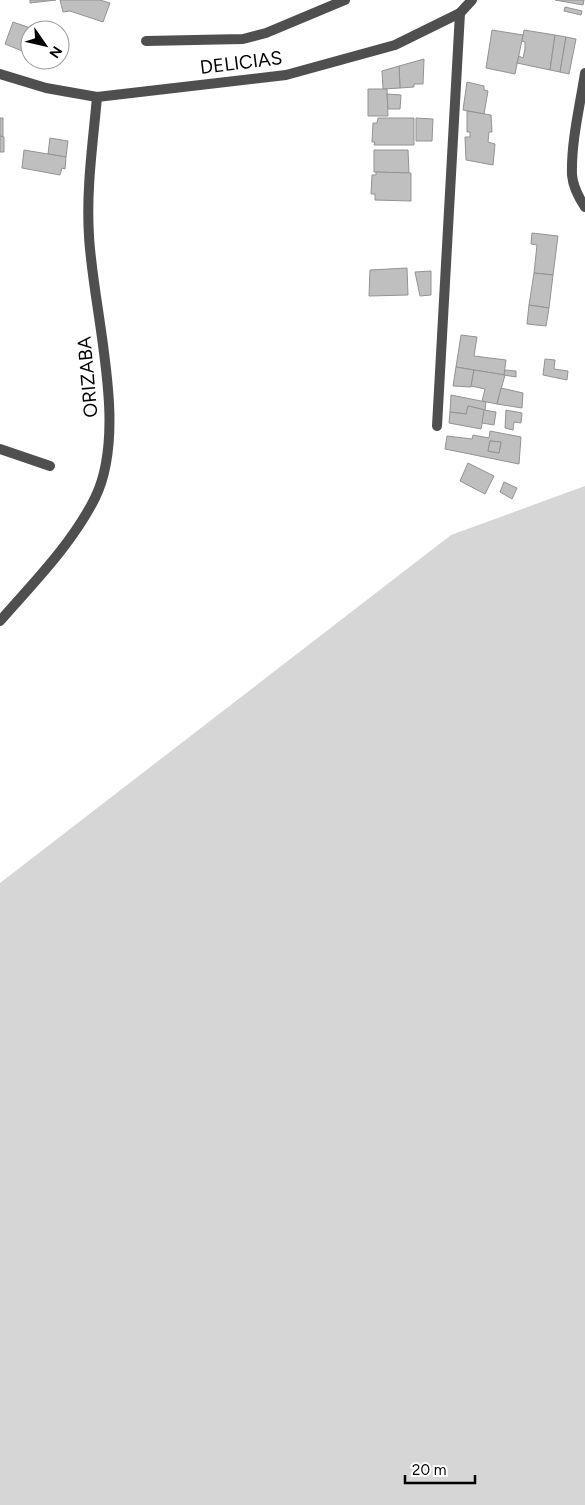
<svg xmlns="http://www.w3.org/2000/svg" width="585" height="1505" font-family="Figtree,sans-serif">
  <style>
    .green { fill: #d6d6d6 }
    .building { fill: #bfbfbf; stroke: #939393; fill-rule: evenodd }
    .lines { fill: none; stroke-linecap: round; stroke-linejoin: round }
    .service { stroke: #4f4f4f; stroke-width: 10 }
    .minor { stroke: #4f4f4f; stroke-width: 10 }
    .labels { text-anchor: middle; stroke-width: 4.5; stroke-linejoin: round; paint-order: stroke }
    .street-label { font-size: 19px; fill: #000; stroke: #fff }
  </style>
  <rect width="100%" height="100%" fill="#fff"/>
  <path class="green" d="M585 486V1505H0V883L451 535Z"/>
  <g class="building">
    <path d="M30 0H56L30 3Z"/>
    <path d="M60 0H100L110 3 103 22 70 11 63 12Z"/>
    <path d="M555 0H584L583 5Z"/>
    <path d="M565 7 582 11 581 15 564 11Z"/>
    <path d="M13 22 36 30H30V46L27 53 5 44Z"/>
    <path d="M492 30 523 35 515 74 486 68Z"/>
    <path d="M524 30 555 35 550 70 517 63 519 56 523 58 525 49V42L522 41Z"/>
    <path d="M555 35 566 37 560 72 550 70Z"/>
    <path d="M566 37 576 39 569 74 560 72Z"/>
    <path d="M424 59 423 84H414V87L400 88 399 66Z"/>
    <path d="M399 66 400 88 383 89 382 71Z"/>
    <path d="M467 82 484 86V90L488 91 484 114 463 110Z"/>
    <path d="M368 89H387L388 116H368Z"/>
    <path d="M387 94 401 95 400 109H388Z"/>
    <path d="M467 111 491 115 492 132H489L488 142 495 144 493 165 466 160 465 137H470V132H467Z"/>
    <path d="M0 118H3V137L0 136Z"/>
    <path d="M378 118H414V145H374L375 142H372L373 123H377Z"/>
    <path d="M416 118 433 119 432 141H416Z"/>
    <path d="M0 136 4 137V152H0Z"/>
    <path d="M50 138 68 141 66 157 48 154Z"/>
    <path d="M24 150 66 157 65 169 62 168 60 175 22 168Z"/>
    <path d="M374 150H408L409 173 374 172Z"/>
    <path d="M376 172 411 173V201L375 200V194H371L372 175H376Z"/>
    <path d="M532 233 558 236 553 275 534 273 537 245 531 244Z"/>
    <path d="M407 268 408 295 369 296 370 270Z"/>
    <path d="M431 271V295L420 296 415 272Z"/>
    <path d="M534 273 553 275 549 308 529 305Z"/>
    <path d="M529 305 549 308 546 326 527 324Z"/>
    <path d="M461 335 477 337 474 356 506 360 504 375 456 367Z"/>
    <path d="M545 359 555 360 554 369 568 371 567 380 543 375Z"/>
    <path d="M456 367 474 370 471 387 453 386Z"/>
    <path d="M474 370 505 375 497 404 482 401 485 389 471 386Z"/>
    <path d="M505 370 516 371V377L504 375Z"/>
    <path d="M501 388 523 393 522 408 497 404Z"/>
    <path d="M451 395 486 402 485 410 468 406 466 414 450 412Z"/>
    <path d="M468 406 485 410 481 429 449 423 450 412 466 414Z"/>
    <path d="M484 410 496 412 494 425 482 423Z"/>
    <path d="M506 410 522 413 521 423 514 422 513 430 505 428Z"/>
    <path d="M490 431 521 437 519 464 445 449 447 436 472 439 473 435 489 438ZM490 441 501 442 499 453 488 451Z"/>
    <path d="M490 441 501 442 499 453 488 451Z"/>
    <path d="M468 463 494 476 485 494 460 481Z"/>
    <path d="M504 482 517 488 512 499 500 492Z"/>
  </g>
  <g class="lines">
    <g class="service">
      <path d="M146 41 243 39 266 33 345 0"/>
      <path d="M0 449 50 466"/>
    </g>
    <g class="minor">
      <path d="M585 73C580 106 571 141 572 175 573 186 579 198 585 207"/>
      <path d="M0 74 46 88 97 97 286 75 395 45 460 13 472 0"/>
      <path d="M437 426 460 13"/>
      <path d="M0 621C33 583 72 544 95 498 129 429 93 312 89 236 86 189 93 143 97 97"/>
    </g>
  </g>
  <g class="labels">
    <g class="street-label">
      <text transform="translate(241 62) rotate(-7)" y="7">DELICIAS</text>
      <text transform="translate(87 377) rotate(-95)" y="7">ORIZABA</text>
    </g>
  </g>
  <g transform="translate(45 45) rotate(124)"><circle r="24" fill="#ffffff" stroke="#999999"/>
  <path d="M0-4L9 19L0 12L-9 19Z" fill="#000000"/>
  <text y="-8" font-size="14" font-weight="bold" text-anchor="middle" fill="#000000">N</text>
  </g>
  <path d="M405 1475v8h70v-8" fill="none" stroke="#000000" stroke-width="2.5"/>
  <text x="412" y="1475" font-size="15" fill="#000000" stroke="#ffffff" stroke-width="4" paint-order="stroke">20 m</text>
</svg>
